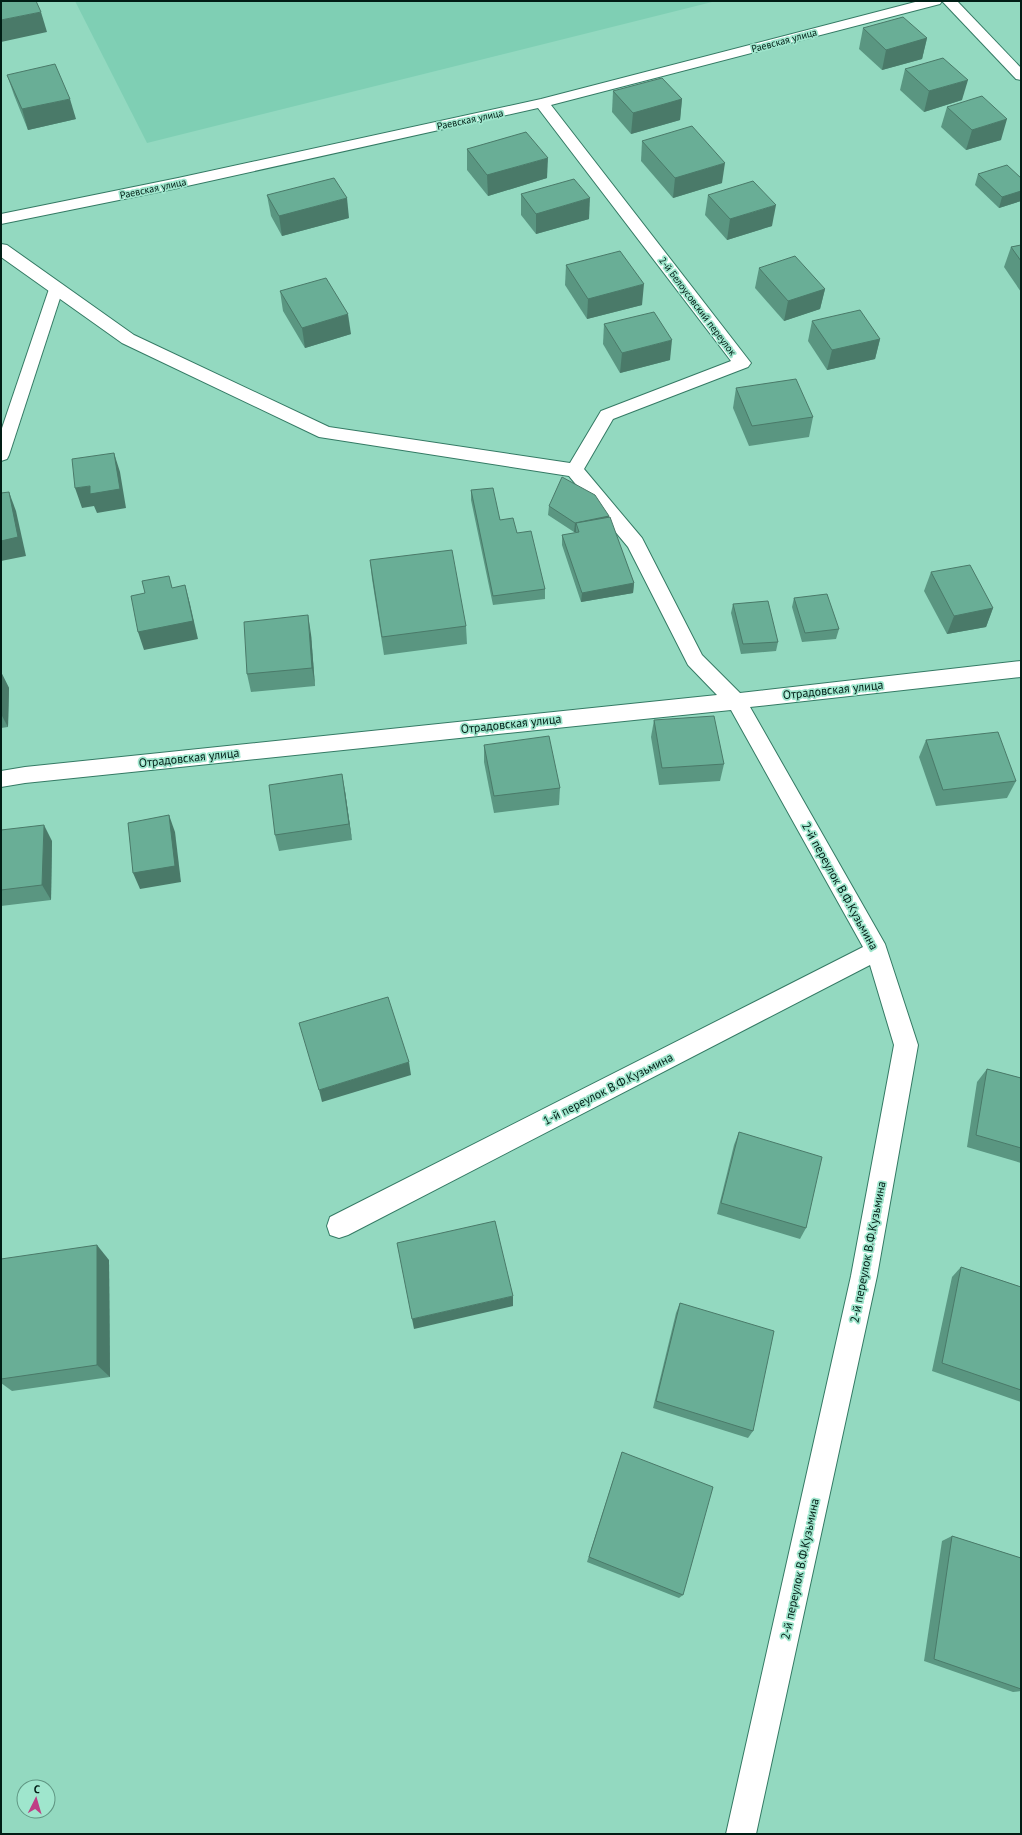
<svg xmlns="http://www.w3.org/2000/svg" width="1022" height="1835" font-family="'PT Sans',sans-serif">
  <style>
    .built { fill: #7fcfb4 }
    .lines { fill: none; stroke-linecap: round; stroke-linejoin: round }
    .service-casing { stroke: #347a64; stroke-width: 2 }
    .minor-casing { stroke: #347a64; stroke-width: 2 }
    .service { fill: #fff; fill-rule: evenodd }
    .minor { fill: #fff; fill-rule: evenodd }
    .wall { fill: #5a9681 }
    .shaded-wall { fill: #4a7a69 }
    .building { fill: #69ae96; stroke: #4a7a69 }
    .labels { text-anchor: middle; stroke-width: 3.5; stroke-linejoin: round; paint-order: stroke }
    .far-street-label { font-size: 10px; fill: #011d15; stroke: #9fe6cd }
    .street-label { font-size: 12px; fill: #011d15; stroke: #9fe6cd }
  </style>
  <rect width="100%" height="100%" fill="#93d9c0"/>
  <path class="built" d="M75 1H716L147 143Z"/>
  <g class="lines">
    <defs>
      <path id="service" d="M56 284 61 286 63 289 9 455 7 459 1 461V431L49 289 51 286Z"/>
      <g id="minor">
        <path d="M919 1H942L940 4 551 105 751 363 748 367 613 419 584 469 642 538 702 655 740 693 1021 661V677L750 707 885 944 918 1045 877 1276 756 1834H726L851 1276 894 1045 870 965 348 1235 339 1238 330 1235 327 1226 330 1217 863 947 731 710 25 783 1 787V771L25 767 717 695 688 665 628 547 569 476 319 437 122 343 1 257V244L7 245 134 335 329 427 570 463 601 411 731 361 538 108 178 188 1 224V214L178 178 541 99Z"/>
        <path d="M942 1H957L1021 68V80L1016 79Z"/>
      </g>
    </defs>
    <use href="#service" class="service-casing"/>
    <use href="#minor" class="minor-casing"/>
    <use href="#service" class="service"/>
    <use href="#minor" class="minor"/>
  </g>
  <g class="wall">
    <path d="M863 28 927 38 922 59 882 70 859 49Z"/>
    <path d="M905 69 962 100 924 112 900 90Z"/>
    <path d="M7 75 76 119 28 130 14 95Z"/>
    <path d="M613 91 682 99 680 120 631 134 612 112Z"/>
    <path d="M947 107 1001 140 966 150 941 127Z"/>
    <path d="M642 141 722 183 673 198 641 161Z"/>
    <path d="M467 149 547 178 488 196 467 170Z"/>
    <path d="M978 174 1021 178V201L999 208 975 185Z"/>
    <path d="M521 194 589 219 536 234 521 215Z"/>
    <path d="M267 195 349 218 282 236 271 216Z"/>
    <path d="M708 195 772 226 727 240 705 215Z"/>
    <path d="M1021 245V292L1004 267 1011 247Z"/>
    <path d="M566 265 642 305 587 319 565 285Z"/>
    <path d="M759 268 825 289 820 309 784 321 755 288Z"/>
    <path d="M280 291 351 334 305 348 283 311Z"/>
    <path d="M812 321 880 339 875 359 827 370 808 341Z"/>
    <path d="M604 324 670 360 620 373 603 344Z"/>
    <path d="M736 388 813 417 809 437 749 446 733 408Z"/>
    <path d="M471 490 500 520 517 533 545 589V599L493 605 471 500Z"/>
    <path d="M549 506 609 516 634 583 633 593 581 602 562 545V535L576 533V532H574L548 515Z"/>
    <path d="M370 560 466 626 467 644 384 655 372 579Z"/>
    <path d="M931 572 993 608 986 627 947 634 924 591Z"/>
    <path d="M794 598 839 629 836 639 802 642 792 607Z"/>
    <path d="M733 604 778 642 776 651 741 654 731 613Z"/>
    <path d="M311 634 315 686 251 692 247 674Z"/>
    <path d="M1 672 9 688 8 727 1 728Z"/>
    <path d="M654 720 724 764 720 781 659 785 651 737Z"/>
    <path d="M926 740 1016 781 1007 798 936 806 919 757Z"/>
    <path d="M484 745 560 788 559 805 494 813 484 762Z"/>
    <path d="M345 791 352 840 279 851 275 835Z"/>
    <path d="M1 830 52 841 51 900 1 906Z"/>
    <path d="M987 1069 1021 1078V1163L967 1147 977 1082Z"/>
    <path d="M739 1132 806 1228 800 1239 717 1214 734 1145Z"/>
    <path d="M1 1259 109 1260 110 1377 12 1391 1 1383Z"/>
    <path d="M961 1267 1021 1287V1402L932 1371 952 1277Z"/>
    <path d="M680 1303 753 1431 748 1438 653 1408 676 1313Z"/>
    <path d="M622 1452 683 1595 679 1598 587 1562Z"/>
    <path d="M952 1536 1021 1558V1691L1013 1692 924 1661 942 1541Z"/>
  </g>
  <g class="shaded-wall">
    <path d="M41 12 47 32 1 42V20Z"/>
    <path d="M927 38 922 59 882 70 886 50Z"/>
    <path d="M968 80 962 100 924 112 929 91Z"/>
    <path d="M70 99 76 119 28 130 22 109Z"/>
    <path d="M682 99 680 120 631 134 633 113Z"/>
    <path d="M1007 119 1001 140 966 150 972 130Z"/>
    <path d="M548 158 547 178 488 196 487 175Z"/>
    <path d="M725 163 722 183 673 198 675 178Z"/>
    <path d="M1021 191V201L999 208 1002 197Z"/>
    <path d="M347 198 349 218 282 236 279 216Z"/>
    <path d="M590 198 589 219 536 234V214Z"/>
    <path d="M776 205 772 226 727 240 730 219Z"/>
    <path d="M644 284 642 305 587 319 588 299Z"/>
    <path d="M825 289 820 309 784 321 788 301Z"/>
    <path d="M348 314 351 334 305 348 302 328Z"/>
    <path d="M880 339 875 359 827 370 832 350Z"/>
    <path d="M672 340 670 360 620 373 622 353Z"/>
    <path d="M114 453 120 472 126 508 97 513 94 506 82 508 75 488 90 486Z"/>
    <path d="M9 492 16 511 26 556 1 561V541Z"/>
    <path d="M609 516 608 526 576 523V532H574L575 523Z"/>
    <path d="M634 583 633 593 581 602 582 593Z"/>
    <path d="M185 585 190 604 198 639 144 650 138 632Z"/>
    <path d="M993 608 986 627 947 634 954 616Z"/>
    <path d="M308 615 311 634 315 686 312 668Z"/>
    <path d="M1 672 9 688 8 727 1 714Z"/>
    <path d="M342 774 345 791 352 840 349 824Z"/>
    <path d="M169 815 175 832 181 882 140 889 133 873Z"/>
    <path d="M44 825 52 841 51 900 42 885Z"/>
    <path d="M409 1062 411 1075 322 1102 319 1090Z"/>
    <path d="M97 1245 109 1260 110 1377 97 1365Z"/>
    <path d="M513 1296V1306L414 1329 412 1319Z"/>
  </g>
  <g class="building">
    <path d="M1 1H36L41 12 1 20Z"/>
    <path d="M903 17 927 38 886 50 863 28Z"/>
    <path d="M943 58 968 80 929 91 905 69Z"/>
    <path d="M55 64 70 99 22 109 7 75Z"/>
    <path d="M662 78 682 99 633 113 613 91Z"/>
    <path d="M982 96 1007 119 972 130 947 107Z"/>
    <path d="M692 126 725 163 675 178 642 141Z"/>
    <path d="M526 132 548 158 487 175 467 149Z"/>
    <path d="M1007 165 1021 178V191L1002 197 978 174Z"/>
    <path d="M334 178 347 198 279 216 267 195Z"/>
    <path d="M574 179 590 198 536 214 521 194Z"/>
    <path d="M753 181 776 205 730 219 708 195Z"/>
    <path d="M1021 245V261L1011 247Z"/>
    <path d="M620 251 644 284 588 299 566 265Z"/>
    <path d="M795 256 825 289 788 301 759 268Z"/>
    <path d="M326 278 348 314 302 328 280 291Z"/>
    <path d="M860 310 880 339 832 350 812 321Z"/>
    <path d="M654 312 672 340 622 353 604 324Z"/>
    <path d="M796 379 813 417 752 426 736 388Z"/>
    <path d="M114 453 120 489 90 494V486L75 488 72 459Z"/>
    <path d="M562 477 595 495 609 516 575 523 549 506Z"/>
    <path d="M493 488 500 520 513 518 517 533 531 531 545 589 493 596 471 490Z"/>
    <path d="M9 492 18 537 1 541V493Z"/>
    <path d="M610 517 634 583 582 593 562 535 579 532 576 523Z"/>
    <path d="M452 550 466 626 382 637 370 560Z"/>
    <path d="M970 565 993 608 954 616 931 572Z"/>
    <path d="M169 576 172 588 185 585 193 621 138 632 131 596 145 593 142 581Z"/>
    <path d="M827 594 839 629 805 633 794 598Z"/>
    <path d="M768 601 778 642 743 644 733 604Z"/>
    <path d="M308 615 312 668 247 674 244 622Z"/>
    <path d="M714 716 724 764 662 768 654 720Z"/>
    <path d="M998 732 1016 781 943 790 926 740Z"/>
    <path d="M549 736 560 788 494 796 484 745Z"/>
    <path d="M342 774 349 824 275 835 269 785Z"/>
    <path d="M169 815 175 866 133 873 128 823Z"/>
    <path d="M44 825 42 885 1 890V830Z"/>
    <path d="M388 997 409 1062 319 1090 299 1023Z"/>
    <path d="M987 1069 1021 1078V1148L976 1135Z"/>
    <path d="M739 1132 822 1157 806 1228 721 1203Z"/>
    <path d="M495 1221 513 1296 412 1319 397 1243Z"/>
    <path d="M97 1245V1365L1 1379V1259Z"/>
    <path d="M961 1267 1021 1287V1390L942 1363Z"/>
    <path d="M680 1303 774 1331 753 1431 656 1401Z"/>
    <path d="M622 1452 713 1487 683 1595 589 1557Z"/>
    <path d="M952 1536 1021 1558V1689L934 1659Z"/>
  </g>
  <g class="labels">
    <g class="far-street-label">
      <text transform="translate(784 40) rotate(-15)" y="4">Раевская улица</text>
      <text transform="translate(470 119) rotate(-12)" y="4">Раевская улица</text>
      <text transform="translate(153 188) rotate(-12)" y="4">Раевская улица</text>
      <text transform="translate(698 306) rotate(53)" y="4">2-й Белоусовский переулок</text>
    </g>
    <g class="street-label">
      <text transform="translate(833 690) rotate(-6)" y="4">Отрадовская улица</text>
      <text transform="translate(511 724) rotate(-6)" y="4">Отрадовская улица</text>
      <text transform="translate(189 758) rotate(-6)" y="4">Отрадовская улица</text>
      <text transform="translate(840 886) rotate(61)" y="4">2-й переулок В.Ф.Кузьмина</text>
      <text transform="translate(608 1089) rotate(-27)" y="4">1-й переулок В.Ф.Кузьмина</text>
      <text transform="translate(868 1252) rotate(-79)" y="4">2-й переулок В.Ф.Кузьмина</text>
      <text transform="translate(800 1569) rotate(-78)" y="4">2-й переулок В.Ф.Кузьмина</text>
    </g>
  </g>
  <rect width="1022" height="1835" fill="none" stroke="#011d15" stroke-width="4"/>
  <g transform="translate(36 1799) rotate(5)"><circle r="19" fill="#9fe6cd" stroke="#609683"/>
  <path d="M0-3L7 15L0 10L-7 15Z" fill="#bf3d85"/>
  <text y="-6" font-size="11" font-weight="bold" text-anchor="middle" fill="#011d15">С</text>
  </g>
</svg>
